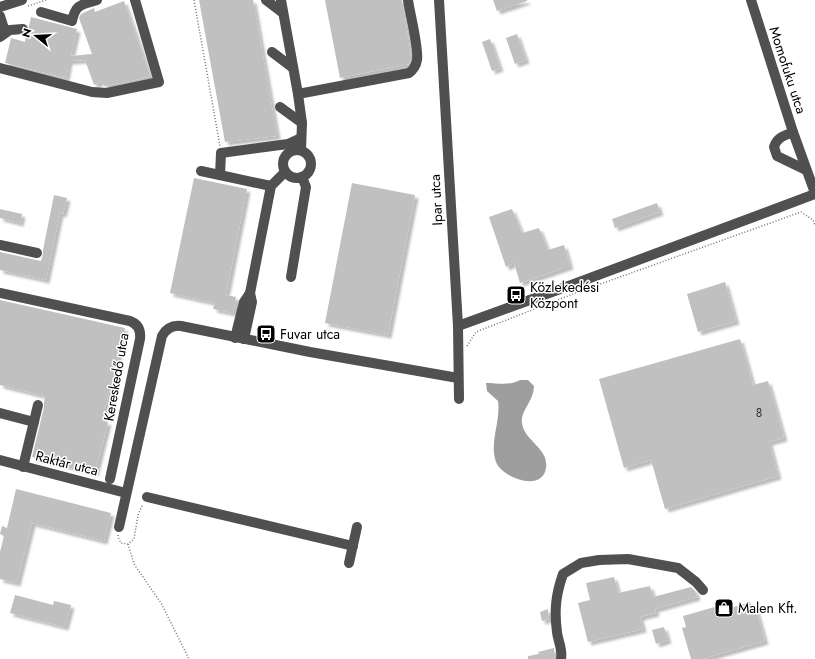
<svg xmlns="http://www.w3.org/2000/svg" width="815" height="659" font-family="Jost,sans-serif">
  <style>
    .water { fill: #9e9e9e }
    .building { fill: #c0c0c0; filter: url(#shadow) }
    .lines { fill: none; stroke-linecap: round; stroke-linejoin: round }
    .path { stroke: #727272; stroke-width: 1.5; stroke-dasharray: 1 2; stroke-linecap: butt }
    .minor { stroke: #505050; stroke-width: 10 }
    .labels { text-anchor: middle; stroke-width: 3; stroke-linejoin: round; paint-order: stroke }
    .number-label { font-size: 12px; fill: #303030 }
    .street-label { font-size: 14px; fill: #000; stroke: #fff }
    .poi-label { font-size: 14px; fill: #000; stroke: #fff; text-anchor: start }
  </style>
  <defs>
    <filter id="shadow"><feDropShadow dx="3.5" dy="3.5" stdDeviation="1" flood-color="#0004"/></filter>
  </defs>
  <rect width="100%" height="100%" fill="#fff"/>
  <path class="water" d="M520 380H528L534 386C534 401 520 411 522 423 524 441 549 448 546 468 543 492 503 479 496 462 489 443 501 421 498 401L487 391 486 383C499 383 509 386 520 380Z"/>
  <g class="building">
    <path d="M199 0H253L277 136 225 142Z"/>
    <path d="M325 0H402L410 48 411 59 409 64 340 78Z"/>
    <path d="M493 0H527V1L497 11Z"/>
    <path d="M124 1 150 76 140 79 104 86 102 81 94 85 85 60 69 61 66 78 5 63 11 38 25 42 26 34 29 31V26L31 17 77 29 71 56 92 54 79 18 81 14 94 8 95 12Z"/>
    <path d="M517 34 526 60 515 64 506 38Z"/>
    <path d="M490 39 500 68 492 71 482 42Z"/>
    <path d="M194 178 247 189 226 295 236 297 233 313 213 309 215 303 170 293Z"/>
    <path d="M352 183 415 195 388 335 325 323Z"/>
    <path d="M54 195 67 198 63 214 60 213 46 280 0 270V252L41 261 43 254V250Z"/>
    <path d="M657 203 660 212 615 228 612 219Z"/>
    <path d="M0 209 22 214 20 223 0 218Z"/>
    <path d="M512 209 522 233 539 228 548 250 564 245 570 266 520 283 514 263 506 267 489 217Z"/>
    <path d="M725 282 736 321 698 332 687 294Z"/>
    <path d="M0 300 125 328 102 421 108 422 95 473 32 457 44 407V402L45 396 0 385Z"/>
    <path d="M740 339 753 385 768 381 784 438 769 442 778 476 665 509 651 460 624 468 599 379Z"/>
    <path d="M16 489 111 513 104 541 32 523 17 583 0 579V552L4 536 0 534 2 526 7 528Z"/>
    <path d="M614 577 618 593 650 586 653 597 691 587 695 591 697 597 655 609 656 613 640 617 643 629 588 642 578 603 590 600 586 583Z"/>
    <path d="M15 595 53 605 54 601 71 605 65 627 10 613Z"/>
    <path d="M729 600 731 608 750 602 753 610 756 609 765 641 702 659H691L682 628 686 627 683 616 718 606 717 603Z"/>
    <path d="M548 609 549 619 542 621 540 612Z"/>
    <path d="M664 627 668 640 656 644 652 630Z"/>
    <path d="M554 648 555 659H528V656L539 654 538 652Z"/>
  </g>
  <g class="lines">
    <g class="path">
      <path d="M194 0 220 146"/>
      <path d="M28 6 46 0"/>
      <path d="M467 346 476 332 578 292 801 212 813 220 815 226"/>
      <path d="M118 535V537L121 543 128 544 134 539 138 515 143 504"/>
      <path d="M128 544 134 564 161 603 189 659"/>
    </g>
    <g class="minor">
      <path d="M266 0 283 13"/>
      <path d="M281 0 298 94 302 123 301 150"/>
      <path d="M439 0 458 326 459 399"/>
      <path d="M751 0 793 132 815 193"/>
      <path d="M0 7 22 0"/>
      <path d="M41 12 72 21C76 3 82 5 97 0"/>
      <path d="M0 16 5 32"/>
      <path d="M0 37 10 30 23 29"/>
      <path d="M272 52 293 68"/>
      <path d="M0 68 92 92 107 93 159 82 135 0"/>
      <path d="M298 94 409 73C413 70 416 66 417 60 419 48 410 14 408 0"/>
      <path d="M280 107 302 123"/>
      <path d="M793 132C784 136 777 137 774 147L777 156 806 170"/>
      <circle cx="297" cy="164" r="14"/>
      <path d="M201 171 271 186"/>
      <path d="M220 175 221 153 288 144 301 138"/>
      <path d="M0 245 37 253"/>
      <path d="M291 277 306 187 302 177"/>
      <path d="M0 293 130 321C138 324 141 330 140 339L110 479"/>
      <path d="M458 326 574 284 815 194"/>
      <path d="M235 338 244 302 250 293 271 186 285 172"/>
      <path d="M244 339 252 302 250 293"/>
      <path d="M0 413 34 422"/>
      <path d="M0 460 126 493"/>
      <path d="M23 467 38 405"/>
      <path d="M147 497 353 546"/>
      <path d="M119 527 162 336C166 329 172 325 181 326L310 352 458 378"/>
      <path d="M349 563 357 527"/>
      <path d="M561 659C563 650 558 641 557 632 554 610 556 594 563 574L581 563 599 560 628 559 678 568 696 582 703 590"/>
    </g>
  </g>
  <defs>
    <symbol id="bus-square" viewBox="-11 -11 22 22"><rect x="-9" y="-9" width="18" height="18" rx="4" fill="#000" stroke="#fff"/><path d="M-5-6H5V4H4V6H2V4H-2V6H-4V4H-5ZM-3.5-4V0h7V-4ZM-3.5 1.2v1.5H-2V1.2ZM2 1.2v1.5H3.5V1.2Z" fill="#fff"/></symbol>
    <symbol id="shop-square" viewBox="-11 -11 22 22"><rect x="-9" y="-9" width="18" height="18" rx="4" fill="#000" stroke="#fff"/><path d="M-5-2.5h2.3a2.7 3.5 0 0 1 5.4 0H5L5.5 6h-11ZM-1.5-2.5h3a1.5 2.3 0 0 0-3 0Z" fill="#fff"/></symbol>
  </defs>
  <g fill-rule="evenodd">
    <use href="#bus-square" x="505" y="284" width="22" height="22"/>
    <use href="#bus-square" x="255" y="323" width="22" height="22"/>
    <use href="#shop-square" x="713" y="597" width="22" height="22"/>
  </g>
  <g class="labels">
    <g class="number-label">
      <text x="759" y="417">8</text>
    </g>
    <g class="street-label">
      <text transform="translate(788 70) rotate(72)" y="5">Momofuku utca</text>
      <text transform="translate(436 200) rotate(-93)" y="5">Ipar utca</text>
      <text transform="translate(116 377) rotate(-80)" y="5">Kereskedő utca</text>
      <text transform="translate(67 463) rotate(14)" y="5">Raktár utca</text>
    </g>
    <g class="poi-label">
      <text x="530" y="292">Közlekedési<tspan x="530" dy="16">Központ</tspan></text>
      <text x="280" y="339">Fuvar utca</text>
      <text x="738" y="613">Malen Kft.</text>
    </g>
  </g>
  <g transform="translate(36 36) rotate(288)" stroke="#ffffff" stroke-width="3" paint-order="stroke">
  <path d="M0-3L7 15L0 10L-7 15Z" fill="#000000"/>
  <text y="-6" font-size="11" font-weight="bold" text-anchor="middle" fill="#000000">N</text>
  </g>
</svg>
